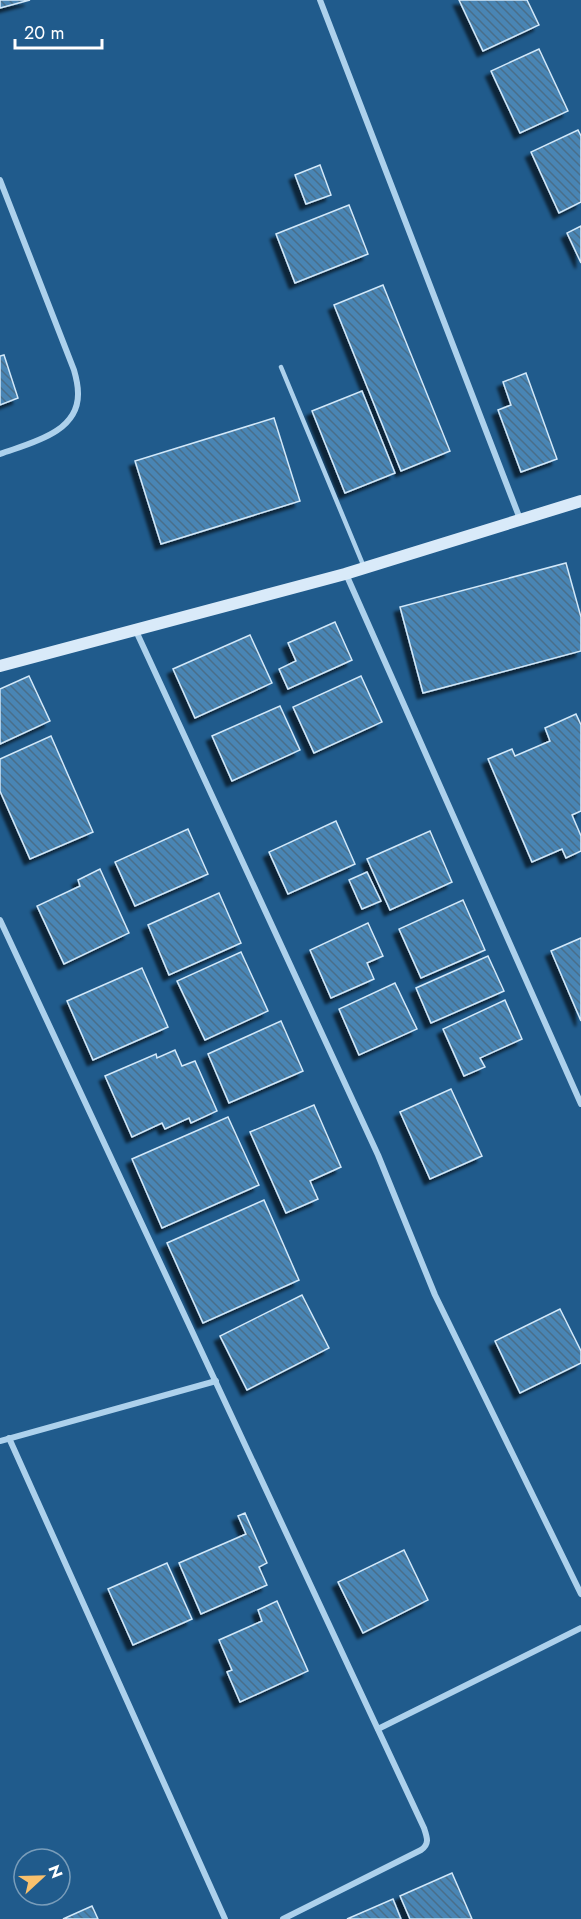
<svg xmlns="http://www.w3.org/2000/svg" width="581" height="1919" font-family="Jost,sans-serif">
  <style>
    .building { fill: url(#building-back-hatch); stroke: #d2e8f9; stroke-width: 1.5; filter: url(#shadow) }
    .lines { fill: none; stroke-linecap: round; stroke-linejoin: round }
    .lane { stroke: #add1ec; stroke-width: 4.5 }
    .street { stroke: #add1ec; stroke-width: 6 }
    .secondary { stroke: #d9eaf9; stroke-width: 12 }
  </style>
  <defs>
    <pattern id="building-back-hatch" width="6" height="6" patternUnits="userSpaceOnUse" patternTransform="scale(1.5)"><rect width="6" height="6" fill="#4885b4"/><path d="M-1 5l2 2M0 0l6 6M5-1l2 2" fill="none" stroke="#4a6e8a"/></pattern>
    <filter id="shadow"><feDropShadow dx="-5.5" dy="5.5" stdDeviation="1.5" flood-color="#0009"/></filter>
  </defs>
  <rect width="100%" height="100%" fill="#205b8c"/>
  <g class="building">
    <path d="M0 0H30L0 8Z"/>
    <path d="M459 0H527L539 25 483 51Z"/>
    <path d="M539 49 568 111 520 133 491 71Z"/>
    <path d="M578 130 581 136V202L559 213 531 152Z"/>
    <path d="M320 165 331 195 306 204 295 175Z"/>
    <path d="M349 205 368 254 295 283 276 234Z"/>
    <path d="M581 226V263L567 233Z"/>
    <path d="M383 285 450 451 401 471 334 305Z"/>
    <path d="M4 355 18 398 0 405V356Z"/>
    <path d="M526 373 557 459 521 472 498 410 511 405 503 382Z"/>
    <path d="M362 391 395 473 345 493 312 411Z"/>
    <path d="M274 418 300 501 161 544 135 461Z"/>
    <path d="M566 563 581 617V651L423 693 400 607Z"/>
    <path d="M335 622 352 660 288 689 279 669 296 661 288 643Z"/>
    <path d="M250 635 272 683 195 718 173 669Z"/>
    <path d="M29 676 50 721 0 744V689Z"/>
    <path d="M361 676 382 722 314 753 293 707Z"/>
    <path d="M280 706 300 750 232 781 212 736Z"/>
    <path d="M576 714 581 725V811L572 815 581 836V851L566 858 562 849 532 862 488 759 512 749 515 756 550 741 545 728Z"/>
    <path d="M51 736 93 832 30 859 0 791V759Z"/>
    <path d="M336 821 355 864 288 894 269 852Z"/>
    <path d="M188 829 208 874 135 906 115 862Z"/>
    <path d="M430 831 452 882 390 910 367 859Z"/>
    <path d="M100 869 129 933 64 964 37 906 80 886 78 880Z"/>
    <path d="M367 872 381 901 362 909 349 880Z"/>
    <path d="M219 893 241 943 169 975 148 925Z"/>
    <path d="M463 900 485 950 421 978 399 929Z"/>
    <path d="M368 923 383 956 367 963 374 979 331 998 310 950Z"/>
    <path d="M581 938V1021L551 951Z"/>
    <path d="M241 952 268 1011 205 1040 177 981Z"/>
    <path d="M488 956 504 991 431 1023 416 988Z"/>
    <path d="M142 968 168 1027 93 1060 67 1001Z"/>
    <path d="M395 983 417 1029 359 1055 339 1009Z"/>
    <path d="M505 1000 522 1039 480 1058 485 1067 464 1076 443 1029Z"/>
    <path d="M281 1021 303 1071 229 1103 208 1054Z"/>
    <path d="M175 1050 182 1066 195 1061 217 1111 191 1123 189 1118 165 1129 162 1123 132 1137 105 1076 156 1054 157 1058Z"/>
    <path d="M451 1089 482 1156 430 1179 400 1112Z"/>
    <path d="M314 1105 341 1167 310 1181 318 1199 286 1213 250 1132Z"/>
    <path d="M228 1117 259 1185 162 1228 132 1159Z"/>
    <path d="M264 1200 299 1280 203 1323 167 1243Z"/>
    <path d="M302 1295 329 1348 247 1390 220 1336Z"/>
    <path d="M560 1309 581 1351V1363L520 1393 495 1341Z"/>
    <path d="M245 1513 267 1563 259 1567 267 1585 201 1614 179 1563 246 1534 238 1516Z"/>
    <path d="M404 1550 428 1600 363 1633 338 1582Z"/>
    <path d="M167 1563 192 1619 133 1645 108 1589Z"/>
    <path d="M277 1601 308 1671 240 1702 227 1672 232 1670 219 1640 262 1621 258 1610Z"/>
    <path d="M452 1873 472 1919H410L400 1896Z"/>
    <path d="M393 1899 401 1919H347Z"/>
    <path d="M92 1906 98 1919H63Z"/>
  </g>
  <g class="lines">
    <path class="lane" d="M281 367 364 567"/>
    <g class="street">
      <path d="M320 0 520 519"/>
      <path d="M0 180 74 370C76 377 78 386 78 393 79 433 30 443 0 454"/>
      <path d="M346 574 581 1104"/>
      <path d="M136 631 378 1155 435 1295 581 1594"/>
      <path d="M0 920 424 1828C427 1837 430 1844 421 1850L283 1919"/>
      <path d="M9 1438 225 1919"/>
      <path d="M0 1441 216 1381"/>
      <path d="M378 1729 581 1628"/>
    </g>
    <path class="secondary" d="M0 666 345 574 581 501"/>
  </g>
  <g transform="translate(42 1877) rotate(68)"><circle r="28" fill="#205b8c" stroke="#799dba" stroke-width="1.5"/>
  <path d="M0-4.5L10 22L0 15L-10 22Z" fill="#f9c16d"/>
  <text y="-9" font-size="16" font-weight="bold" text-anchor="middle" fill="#ffffff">N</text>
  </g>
  <path d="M15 39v9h87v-9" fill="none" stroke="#ffffff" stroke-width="3"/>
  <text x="24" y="39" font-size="18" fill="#ffffff" stroke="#205b8c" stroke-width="4.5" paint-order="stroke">20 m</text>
</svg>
